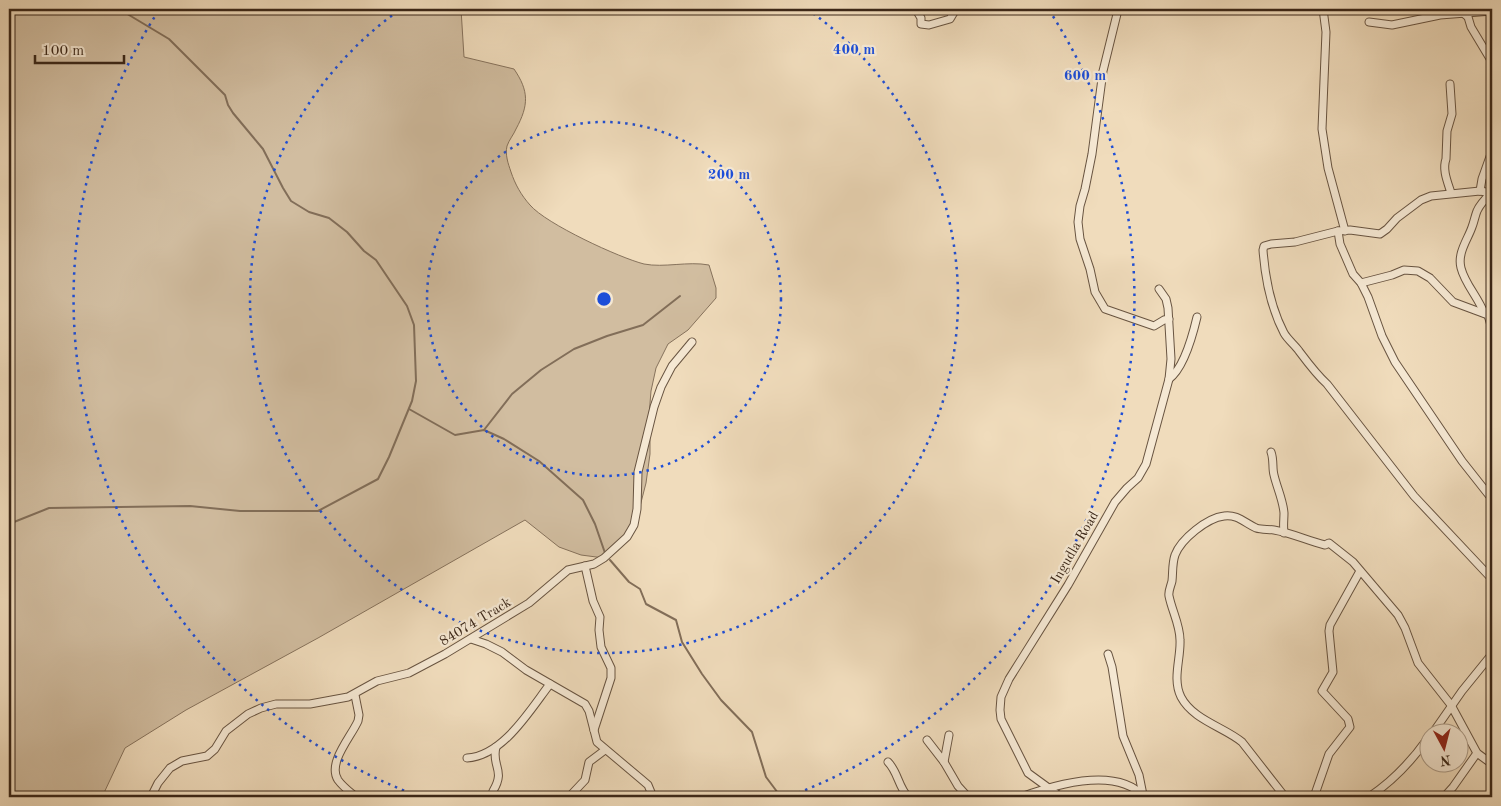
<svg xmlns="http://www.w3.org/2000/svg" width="1501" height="806" font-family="'Old Standard TT',serif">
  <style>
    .green { fill: #d1bda0; stroke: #86725c }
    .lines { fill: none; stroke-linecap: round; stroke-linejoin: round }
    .stream { stroke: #826e59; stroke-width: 2 }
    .street-casing { stroke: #685441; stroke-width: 9 }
    .street { stroke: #f5e8d3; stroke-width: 7 }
    .ring { fill: none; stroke: #1d4ed8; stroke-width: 2.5; stroke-dasharray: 2.5 5 }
    .labels { text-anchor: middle; stroke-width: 4.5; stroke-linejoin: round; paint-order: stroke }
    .street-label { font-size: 14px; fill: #3b2718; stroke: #f5e8d3 }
    .centre { fill: #1d4ed8; stroke: #f5e8d3; stroke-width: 2.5 }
    .ring-label { font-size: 15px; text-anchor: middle; font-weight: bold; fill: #1d4ed8; stroke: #f5e8d3; stroke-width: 4.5; stroke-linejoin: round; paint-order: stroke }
  </style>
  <rect width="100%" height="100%" fill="#f0dcbc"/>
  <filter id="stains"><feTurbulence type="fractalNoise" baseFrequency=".004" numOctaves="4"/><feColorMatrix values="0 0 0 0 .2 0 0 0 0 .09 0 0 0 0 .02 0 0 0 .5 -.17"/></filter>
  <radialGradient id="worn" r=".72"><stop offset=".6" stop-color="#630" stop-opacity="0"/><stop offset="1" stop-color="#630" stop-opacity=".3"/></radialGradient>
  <path class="green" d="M9 9H461L464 57 514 69C529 91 529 105 516 129 514 134 509 140 507 146 505 155 508 163 511 172 515 184 521 195 530 205 546 224 620 258 644 264 664 268 688 261 709 265L716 288V298L688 330 668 344 656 368 651 391 648 428 650 441V454L646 483 636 522 604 558 581 555 559 547 525 520 318 638 186 710 125 748 103 795V797H9Z"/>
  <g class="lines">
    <g class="stream">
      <path d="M409 409 455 435 484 430 504 439 539 461 583 500 595 524 605 553"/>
      <path d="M484 430 512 394 541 370 574 349 607 336 643 325 680 296"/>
      <path d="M9 524 49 508 190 506 240 511H318L378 479 389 457 412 401 416 381 414 325 407 306 376 260 364 251 347 232 329 218 309 212 291 201 283 188 263 149 233 113 228 105 225 95 169 39 119 9"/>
      <path d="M610 560 629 582 640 589 646 604 676 620 682 642 702 674 721 700 752 732 766 777 781 797"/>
    </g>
    <defs>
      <g id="street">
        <path d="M919 9 918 13 921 18V24L929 25 950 19 956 9"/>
        <path d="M1116 9 1117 14 1103 71 1092 154 1085 189 1080 206 1078 222 1080 239 1090 269 1095 292 1105 309 1154 326 1164 320 1169 319"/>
        <path d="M1323 9 1326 32 1322 129 1328 168 1345 231"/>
        <path d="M1462 12 1468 17 1471 27 1492 62"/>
        <path d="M1369 22 1392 25 1440 15 1492 11"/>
        <path d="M1450 84 1452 114 1447 131 1446 159C1442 170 1448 183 1451 193"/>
        <path d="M1480 191 1482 179 1492 151"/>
        <path d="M1492 193 1480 191 1431 196 1421 200 1397 218 1387 229 1380 234 1350 230 1338 231 1295 242 1271 244 1264 246 1263 250C1265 277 1271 308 1284 333 1288 340 1295 345 1299 351 1308 363 1316 374 1327 384L1414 496 1492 579"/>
        <path d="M1338 231 1340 244 1353 274 1361 283 1368 297 1382 336 1395 362 1462 461 1492 499"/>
        <path d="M1361 283 1392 275 1404 270 1418 271 1430 278 1453 302 1488 315H1492"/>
        <path d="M1484 313C1478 297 1465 284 1461 268 1457 253 1468 239 1472 227 1474 222 1475 216 1477 211 1480 204 1486 198 1491 193"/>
        <path d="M1488 315 1492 329"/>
        <path d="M1169 379C1184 368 1193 334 1197 317"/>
        <path d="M1271 452C1274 460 1272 468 1274 475 1277 488 1283 500 1284 513 1284 519 1283 526 1284 533"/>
        <path d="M585 566 593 601 600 617 599 630 601 647 611 668V678L594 730"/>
        <path d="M471 639 486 644 502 652 526 670 585 704 589 711 597 742 641 779 648 785 653 797"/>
        <path d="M1108 654 1112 667 1123 736 1139 775 1143 795"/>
        <path d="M355 695 359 715 358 721C351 737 327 763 338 780 343 787 350 792 356 797"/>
        <path d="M1432 734 1462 691 1492 654"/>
        <path d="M927 740 944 762 958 786 968 797"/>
        <path d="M467 758C503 756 530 710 550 684"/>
        <path d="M888 762C898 772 898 786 908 797"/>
        <path d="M944 762 949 735"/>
        <path d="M493 791C506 770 491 766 496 747"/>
        <path d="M1379 791 1383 797"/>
        <path d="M151 797 158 783 170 768 182 761 207 756 215 749 226 731 248 714 261 708 276 704H310L348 697 377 681 409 673 445 654 529 603 568 570 594 564 604 558 627 537 634 525 637 509 638 472 654 407 661 387 672 366 692 342"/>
        <path d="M569 797 585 780 589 762 605 750"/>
        <path d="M1021 797C1054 785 1117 766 1144 797"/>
        <path d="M1061 797 1028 773 1001 719 1000 710 1001 697 1009 679 1068 585 1115 502 1127 488 1138 478 1146 464 1169 379 1171 359 1168 308 1166 299 1159 289"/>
        <path d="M1285 797 1242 742C1224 727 1193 720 1181 697 1172 679 1181 658 1180 640 1180 625 1172 611 1169 596 1168 591 1171 586 1172 581 1173 572 1172 564 1175 555 1181 539 1207 518 1224 516 1237 514 1245 523 1256 528 1262 530 1268 529 1274 530 1292 533 1308 541 1325 545L1329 543 1353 562 1398 615 1405 628 1418 663 1451 705 1477 753 1492 764"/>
        <path d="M1314 797 1329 754 1350 727 1348 719 1322 691 1333 672 1329 631 1330 625 1360 571"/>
        <path d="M1369 797C1393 781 1411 762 1428 738"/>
        <path d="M1444 797 1453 787 1477 753"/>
      </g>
    </defs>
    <use href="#street" class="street-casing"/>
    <use href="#street" class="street"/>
  </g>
  <g class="ring">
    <circle cx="604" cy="299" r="177"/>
    <path d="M807 9A354 354 0 1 1 401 9"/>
    <path d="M418 796A531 531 0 0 1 159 10M1049 10A531 531 0 0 1 790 796"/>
  </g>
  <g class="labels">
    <g class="street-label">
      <text transform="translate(1074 547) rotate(-60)" y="5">Ingudla Road</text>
      <text transform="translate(475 621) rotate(-31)" y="5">84074 Track</text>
    </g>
  </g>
  <circle cx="604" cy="299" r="8" class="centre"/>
  <g class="ring-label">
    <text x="854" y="54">400 m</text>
    <text x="1085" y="80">600 m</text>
    <text x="729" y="179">200 m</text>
  </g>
  <rect width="1501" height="806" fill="none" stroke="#f0dcbc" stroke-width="30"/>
  <rect x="10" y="10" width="1481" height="786" fill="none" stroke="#3b2718" stroke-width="2.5"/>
  <rect x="15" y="15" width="1471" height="776" fill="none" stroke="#3b2718"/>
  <g transform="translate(1444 748) rotate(173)"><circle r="24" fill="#f5e8d3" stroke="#ab9b88"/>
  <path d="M0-4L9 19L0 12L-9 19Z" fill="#8f2418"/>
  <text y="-8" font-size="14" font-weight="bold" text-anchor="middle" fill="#3b2718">N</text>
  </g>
  <path d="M35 55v8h89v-8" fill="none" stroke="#3b2718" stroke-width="2.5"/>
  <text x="42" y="55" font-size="15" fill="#3b2718" stroke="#f5e8d3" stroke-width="4" paint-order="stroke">100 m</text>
  <rect width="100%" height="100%" filter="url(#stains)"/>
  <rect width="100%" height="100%" fill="url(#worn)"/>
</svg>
